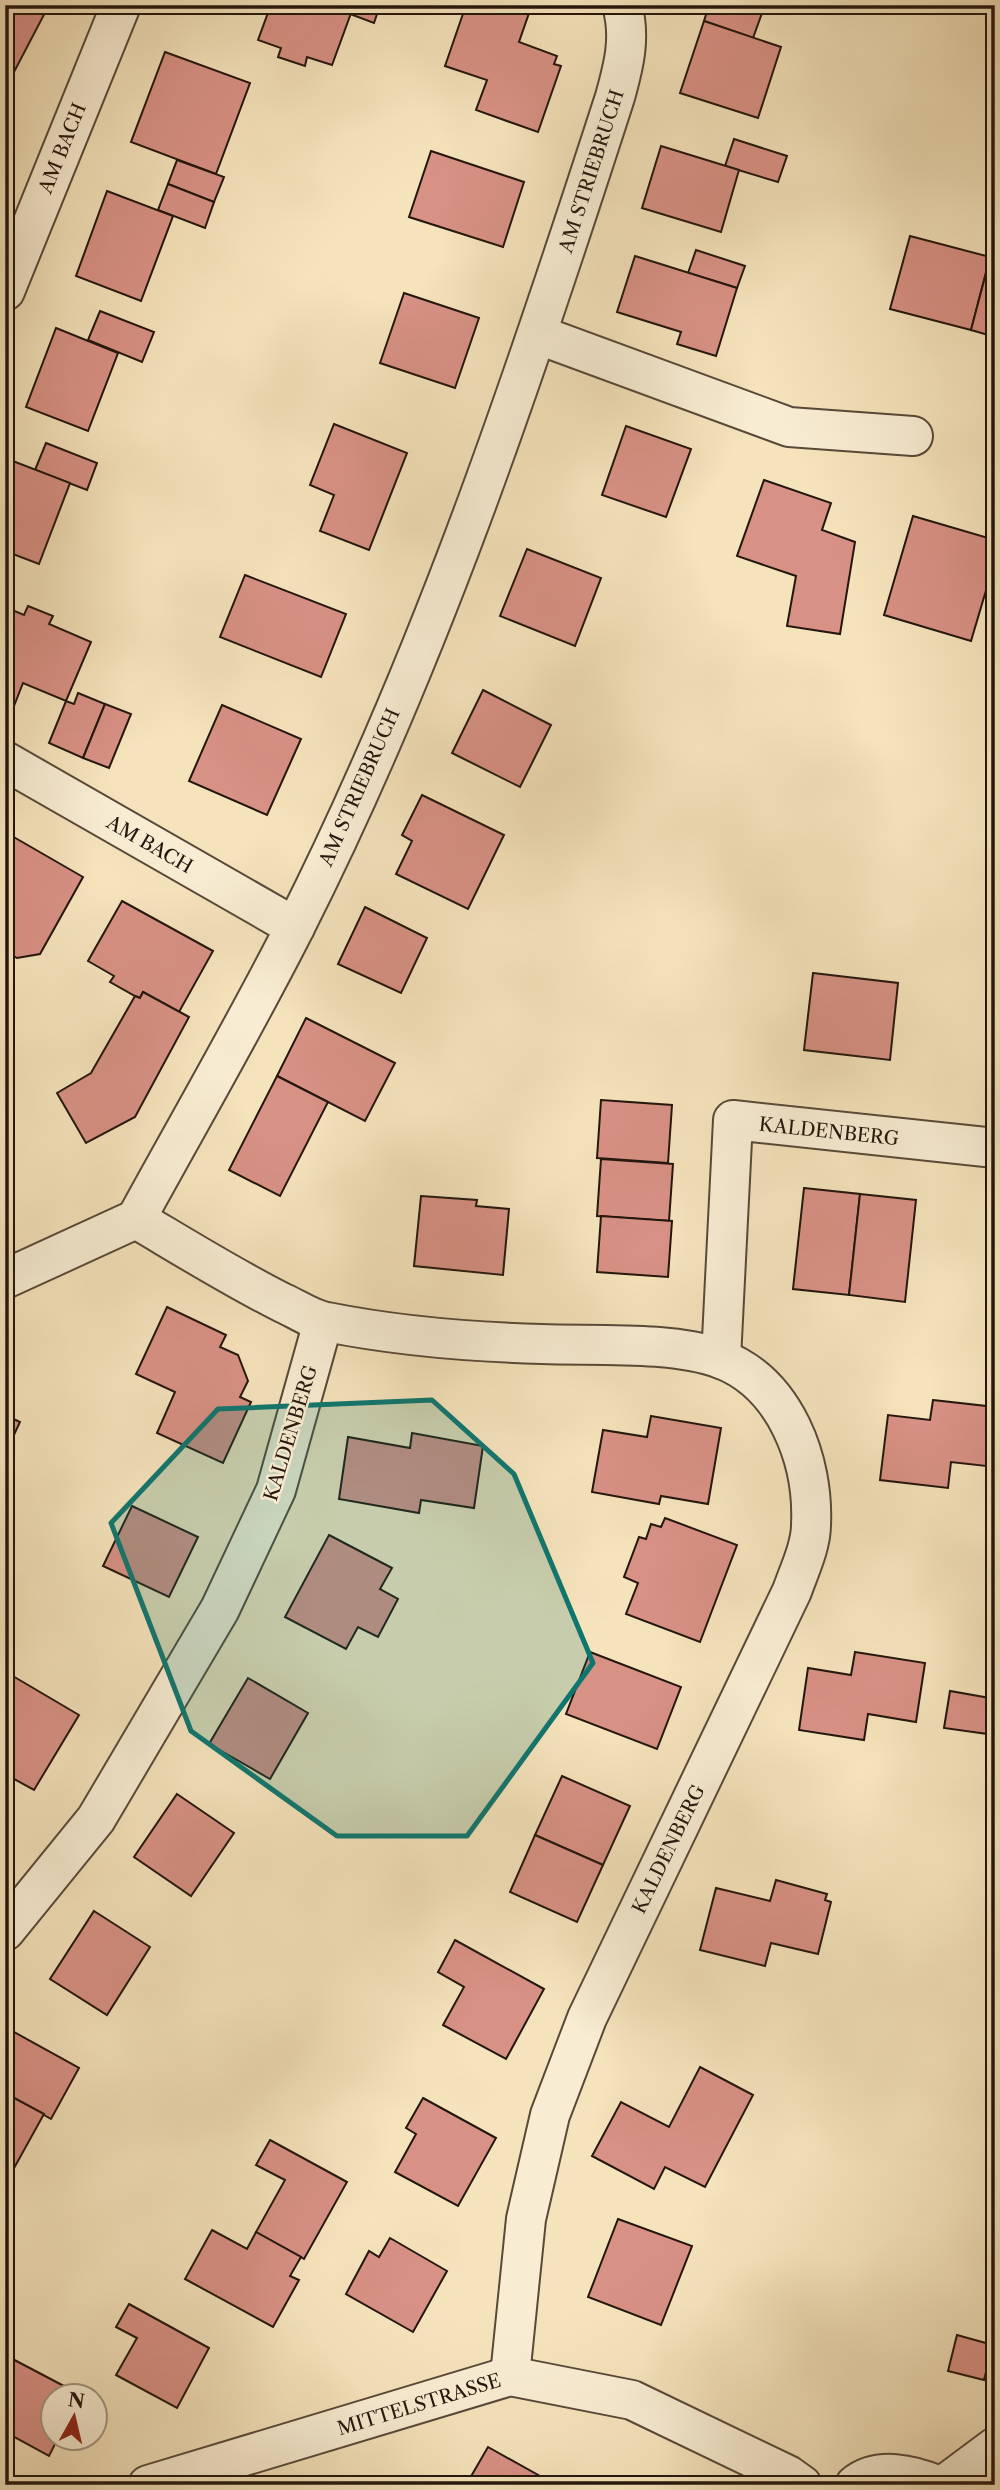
<svg xmlns="http://www.w3.org/2000/svg" width="1000" height="2490" font-family="'Libre Caslon Text',serif">
  <style>
    .building { fill: #d89185; stroke: #23160d; stroke-width: 2 }
    .lines { fill: none; stroke-linecap: round; stroke-linejoin: round }
    .minor-casing { stroke: #584939; stroke-width: 42 }
    .minor { stroke: #f8edd3; stroke-width: 38 }
    .marked { fill: #0f766e; fill-opacity: 0.2; stroke: #0f766e; stroke-width: 5; stroke-linejoin: round }
    .labels { text-anchor: middle; stroke-width: 5; stroke-linejoin: round; paint-order: stroke }
    .street-label { font-size: 19px; fill: #23160d; stroke: #f8edd3 }
  </style>
  <rect width="100%" height="100%" fill="#f5e3bc"/>
  <filter id="stains"><feTurbulence type="fractalNoise" baseFrequency=".00286" numOctaves="4"/><feColorMatrix values="0 0 0 0 .2 0 0 0 0 .09 0 0 0 0 .02 0 0 0 .5 -.17"/></filter>
  <radialGradient id="worn" r=".72"><stop offset=".6" stop-color="#630" stop-opacity="0"/><stop offset="1" stop-color="#630" stop-opacity=".3"/></radialGradient>
  <g class="building">
    <path d="M5 5 48 7 14 72 5 68Z"/>
    <path d="M256 5H354L332 65 307 57 305 66 278 57 281 48 258 40 269 10Z"/>
    <path d="M354 5H380L374 23 350 14Z"/>
    <path d="M466 5H506L529 13 519 42 557 56 554 64 561 66 538 132 476 110 487 80 445 66Z"/>
    <path d="M709 5H738L762 13 753 38 704 21Z"/>
    <path d="M704 21 781 47 758 118 680 93Z"/>
    <path d="M165 52 250 83 216 174 131 142Z"/>
    <path d="M734 139 787 156 778 182 725 166Z"/>
    <path d="M661 146 739 170 721 232 642 208Z"/>
    <path d="M431 151 524 182 503 247 409 217Z"/>
    <path d="M177 160 224 177 214 202 168 184Z"/>
    <path d="M168 184 214 202 205 228 158 210Z"/>
    <path d="M107 191 173 216 141 301 76 276Z"/>
    <path d="M910 236 990 257 971 330 890 309Z"/>
    <path d="M995 239V337L971 330Z"/>
    <path d="M696 250 745 266 737 288 688 273Z"/>
    <path d="M635 256 737 288 716 356 677 344 681 332 617 312Z"/>
    <path d="M404 293 479 318 455 388 380 363Z"/>
    <path d="M100 311 154 332 142 362 88 340Z"/>
    <path d="M56 328 118 353 88 431 26 407Z"/>
    <path d="M334 424 407 453 369 550 320 531 334 495 310 485Z"/>
    <path d="M626 426 691 449 666 517 602 495Z"/>
    <path d="M46 443 97 463 87 490 35 470Z"/>
    <path d="M5 458 70 483 39 564 5 551Z"/>
    <path d="M764 480 831 503 822 530 855 542 840 634 787 626 796 576 737 556Z"/>
    <path d="M913 516 995 540V560L971 641 884 615Z"/>
    <path d="M527 549 601 578 575 646 500 616Z"/>
    <path d="M245 575 346 614 321 677 220 637Z"/>
    <path d="M28 606 53 616 49 624 91 642 66 701 23 683 14 706 5 702V607L24 615Z"/>
    <path d="M483 690 551 725 520 787 452 753Z"/>
    <path d="M78 693 105 704 83 758 49 743 66 701 74 704Z"/>
    <path d="M105 704 131 714 109 768 83 758Z"/>
    <path d="M222 705 301 739 267 815 189 781Z"/>
    <path d="M422 795 504 835 468 909 396 874 412 841 402 835Z"/>
    <path d="M5 832 83 877 40 954 17 958 5 951Z"/>
    <path d="M122 901 213 951 179 1012 143 992 140 998 135 996 110 982 114 976 88 961Z"/>
    <path d="M365 907 427 938 401 993 338 964Z"/>
    <path d="M813 973 898 983 890 1060 804 1050Z"/>
    <path d="M143 992 189 1017 135 1117 86 1143 57 1093 91 1073 135 996 140 998Z"/>
    <path d="M306 1018 395 1063 365 1121 277 1076Z"/>
    <path d="M277 1076 328 1102 280 1196 229 1170Z"/>
    <path d="M601 1100 672 1105 668 1163 597 1158Z"/>
    <path d="M601 1159 673 1164 669 1221 597 1216Z"/>
    <path d="M804 1188 860 1194 849 1295 793 1289Z"/>
    <path d="M860 1194 916 1200 905 1302 849 1295Z"/>
    <path d="M421 1196 477 1200 476 1206 509 1209 503 1275 414 1266Z"/>
    <path d="M601 1216 672 1221 668 1277 597 1272Z"/>
    <path d="M167 1307 226 1335 220 1347 238 1355 248 1381 240 1397 251 1402 223 1463 157 1433 175 1392 136 1374Z"/>
    <path d="M933 1400 995 1407V1467L951 1462 948 1488 880 1480 888 1415 930 1420Z"/>
    <path d="M5 1415 20 1422 5 1454Z"/>
    <path d="M651 1416 721 1428 708 1504 661 1496 659 1504 592 1492 603 1430 647 1437Z"/>
    <path d="M412 1433 483 1446 474 1508 421 1500 419 1513 339 1499 348 1437 410 1448Z"/>
    <path d="M132 1506 198 1537 169 1597 103 1566Z"/>
    <path d="M665 1518 737 1545 700 1642 626 1614 638 1583 624 1577 639 1537 646 1539 651 1524 661 1527Z"/>
    <path d="M329 1535 392 1568 380 1589 398 1599 378 1637 358 1627 346 1649 285 1617Z"/>
    <path d="M590 1652 681 1687 657 1749 566 1714Z"/>
    <path d="M855 1652 925 1663 916 1722 868 1714 864 1740 799 1730 808 1668 851 1675Z"/>
    <path d="M995 1670V1735L944 1728 950 1691 990 1698Z"/>
    <path d="M6 1672 79 1715 34 1790 5 1774Z"/>
    <path d="M248 1678 308 1713 270 1779 209 1744Z"/>
    <path d="M562 1776 630 1806 603 1865 535 1835Z"/>
    <path d="M177 1794 234 1833 191 1896 134 1857Z"/>
    <path d="M535 1835 603 1865 577 1922 510 1892Z"/>
    <path d="M776 1880 827 1894 825 1900 831 1902 818 1954 771 1943 765 1966 700 1950 716 1888 770 1901Z"/>
    <path d="M94 1911 150 1947 107 2015 50 1979Z"/>
    <path d="M455 1940 544 1989 506 2059 443 2025 464 1987 438 1972Z"/>
    <path d="M5 2027 79 2068 51 2119 5 2093Z"/>
    <path d="M700 2067 753 2095 705 2187 665 2167 654 2189 592 2156 621 2102 669 2127Z"/>
    <path d="M5 2093 44 2114 13 2170 5 2166Z"/>
    <path d="M423 2098 496 2138 458 2206 395 2172 416 2134 406 2128Z"/>
    <path d="M270 2140 347 2182 304 2259 256 2232 285 2180 256 2165Z"/>
    <path d="M618 2219 692 2246 661 2325 588 2297Z"/>
    <path d="M212 2230 247 2249 256 2232 301 2257 290 2276 299 2280 273 2327 185 2279Z"/>
    <path d="M390 2238 447 2271 413 2332 346 2294 369 2251 379 2257Z"/>
    <path d="M129 2304 209 2348 177 2408 116 2375 137 2338 116 2327Z"/>
    <path d="M957 2335 993 2345 984 2380 948 2371Z"/>
    <path d="M5 2355 81 2395 52 2396V2438H58L49 2456 5 2432V2396L10 2386 5 2383Z"/>
    <path d="M488 2447 556 2485H466Z"/>
  </g>
  <g class="lines">
    <defs>
      <g id="minor">
        <path d="M5 291 121 5"/>
        <path d="M539 335 789 427 913 436"/>
        <path d="M5 761 295 927"/>
        <path d="M136 1219C185 1248 233 1278 283 1303 297 1309 312 1320 327 1322 397 1336 471 1342 542 1344 594 1346 674 1341 721 1359 786 1384 814 1461 811 1525 811 1546 799 1571 792 1591L587 2018 550 2115 526 2219 510 2376"/>
        <path d="M136 1219C189 1122 245 1026 295 927 429 662 524 379 615 97 624 65 631 37 622 5"/>
        <path d="M5 1279 136 1219"/>
        <path d="M721 1359 733 1120 995 1148"/>
        <path d="M5 1931 96 1819 220 1609 276 1490 323 1322"/>
        <path d="M148 2485 510 2376 632 2400 788 2475 802 2485"/>
        <path d="M855 2485C878 2466 913 2475 937 2485"/>
        <path d="M944 2485 995 2447"/>
      </g>
    </defs>
    <use href="#minor" class="minor-casing"/>
    <use href="#minor" class="minor"/>
  </g>
  <path class="marked" d="M432 1400 514 1474 593 1663 467 1836H337L191 1731 111 1523 218 1409Z"/>
  <g class="labels">
    <g class="street-label">
      <text transform="translate(62 148) rotate(-68)" y="7">AM BACH</text>
      <text transform="translate(591 171) rotate(-72)" y="7">AM STRIEBRUCH</text>
      <text transform="translate(359 787) rotate(-66)" y="7">AM STRIEBRUCH</text>
      <text transform="translate(150 844) rotate(30)" y="7">AM BACH</text>
      <text transform="translate(829 1131) rotate(6)" y="7">KALDENBERG</text>
      <text transform="translate(290 1433) rotate(-73)" y="7">KALDENBERG</text>
      <text transform="translate(668 1849) rotate(-64)" y="7">KALDENBERG</text>
      <text transform="translate(419 2404) rotate(-17)" y="7">MITTELSTRASSE</text>
    </g>
  </g>
  <rect width="1000" height="2490" fill="none" stroke="#f5e3bc" stroke-width="28"/>
  <rect x="7" y="7" width="986" height="2476" fill="none" stroke="#23160d" stroke-width="3.5"/>
  <rect x="14" y="14" width="972" height="2462" fill="none" stroke="#23160d" stroke-width="2"/>
  <g transform="translate(74 2417) rotate(8)"><circle r="33" fill="#f8edd3" stroke="#a39784" stroke-width="2"/>
  <path d="M0-5L12 26L0 18L-12 26Z" fill="#8f2418"/>
  <text y="-10" font-size="19" font-weight="bold" text-anchor="middle" fill="#23160d">N</text>
  </g>
  <rect width="100%" height="100%" filter="url(#stains)"/>
  <rect width="100%" height="100%" fill="url(#worn)"/>
</svg>
